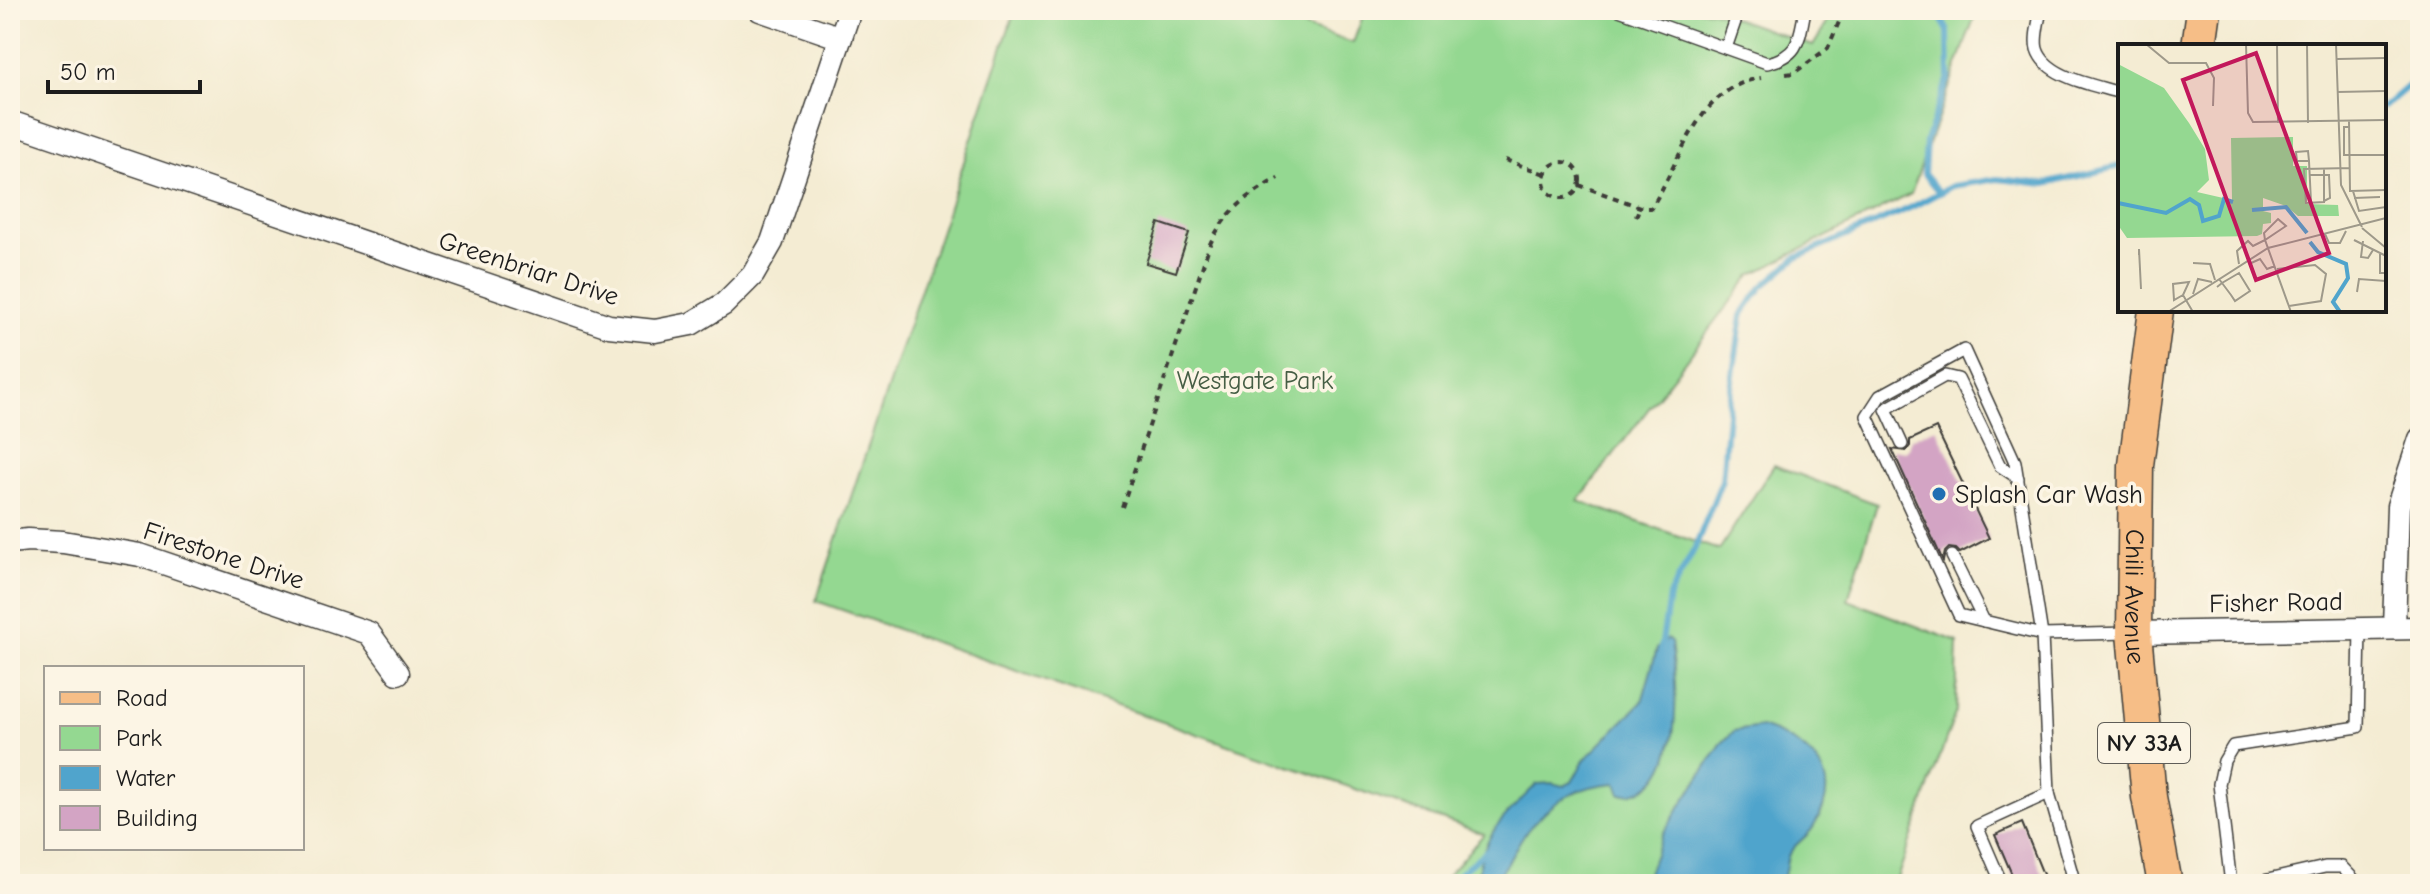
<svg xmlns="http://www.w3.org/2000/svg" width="2430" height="894" font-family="'Comic Neue',sans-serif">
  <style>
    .green { fill: #94d891; stroke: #587a56; stroke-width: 2 }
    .water { fill: #50a4cc; stroke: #366074; stroke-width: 2 }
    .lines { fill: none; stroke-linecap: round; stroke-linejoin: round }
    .stream { stroke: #50a4cc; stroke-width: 6 }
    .building { fill: #d3a4c4 }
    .lane-casing { stroke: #3c3b37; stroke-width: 14 }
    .street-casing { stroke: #3c3b37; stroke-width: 25 }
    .primary-casing { stroke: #3c3b37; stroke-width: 37 }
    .path { stroke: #3c3b37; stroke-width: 4; stroke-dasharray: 6 6; stroke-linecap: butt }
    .lane { stroke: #fff; stroke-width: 11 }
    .street { stroke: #fff; stroke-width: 22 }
    .primary { stroke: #f6be87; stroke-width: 34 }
    .poi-dot { fill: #1f6fb2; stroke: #fcf5e5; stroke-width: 3 }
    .labels { text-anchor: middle; stroke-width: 7; stroke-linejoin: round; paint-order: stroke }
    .shield { fill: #fcf5e5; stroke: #5f5d58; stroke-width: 2 }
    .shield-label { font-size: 24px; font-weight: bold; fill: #1c1c1c }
    .street-label { font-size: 26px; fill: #1c1c1c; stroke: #fcf5e5 }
    .park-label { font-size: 26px; fill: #465e45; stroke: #fcf5e5 }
    .poi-label { font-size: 26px; fill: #1c1c1c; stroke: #fcf5e5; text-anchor: start }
    .inset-river { fill: none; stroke: #50a4cc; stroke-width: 4 }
    .inset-road { fill: none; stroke: #9e998a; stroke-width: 2 }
    .view { fill: #c2185b; fill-opacity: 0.15; stroke: #c2185b; stroke-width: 4 }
    .inset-edge { fill: none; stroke: #1c1c1c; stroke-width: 4 }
  </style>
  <rect width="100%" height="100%" fill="#fcf5e5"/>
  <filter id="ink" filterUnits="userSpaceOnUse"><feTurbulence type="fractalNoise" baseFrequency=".0125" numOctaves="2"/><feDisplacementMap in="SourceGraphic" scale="16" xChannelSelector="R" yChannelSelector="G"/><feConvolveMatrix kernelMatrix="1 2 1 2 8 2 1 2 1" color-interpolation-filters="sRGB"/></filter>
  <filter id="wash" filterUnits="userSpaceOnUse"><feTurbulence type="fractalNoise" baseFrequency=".006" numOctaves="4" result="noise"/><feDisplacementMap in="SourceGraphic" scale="32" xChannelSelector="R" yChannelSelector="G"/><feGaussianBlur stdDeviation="1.8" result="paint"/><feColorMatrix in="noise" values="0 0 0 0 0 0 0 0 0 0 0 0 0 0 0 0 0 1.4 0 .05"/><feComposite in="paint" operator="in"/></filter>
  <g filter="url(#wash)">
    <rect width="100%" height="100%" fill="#f4ecd3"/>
    <path class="green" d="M1015 10H1255L1353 43 1365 10H1712L1813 46 1826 25 1831 10H1977L1911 194 1751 275 1578 501 1719 550 1774 465 1877 504 1848 600 1958 642 1956 711 1895 884H1440L1484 834 816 601Z"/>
    <g class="water">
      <path d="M1667 639 1671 642C1677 685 1687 796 1620 794L1616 783C1578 785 1550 802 1526 832 1510 852 1507 882 1477 884 1480 835 1504 817 1537 784L1552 783 1564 786 1572 782 1584 760 1642 702 1657 649Z"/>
      <path d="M1761 727C1808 743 1847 774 1814 826 1808 837 1795 843 1789 854 1785 863 1786 875 1781 884H1644L1662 835 1721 744 1734 731Z"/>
    </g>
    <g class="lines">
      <g class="stream">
        <path d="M1936 10 1948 31 1949 77 1926 141 1924 174 1940 193"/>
        <path d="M2384 107 2420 76"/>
        <path d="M1661 649 1669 596 1695 548 1722 480 1729 402 1742 315 1762 287 1796 258 1912 207 1952 186 1997 179 2045 184 2120 166"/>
        <path d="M1454 884 1459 874 1487 850"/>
      </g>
    </g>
    <g id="blocks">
      <g class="building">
        <path d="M1159 223 1189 233 1176 272 1146 263Z"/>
        <path d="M1936 428 1989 538 1960 553 1956 549 1949 548 1945 552 1943 561 1892 449 1906 451 1910 446V440Z"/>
        <path d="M2022 823 2047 884H2016L1995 835Z"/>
      </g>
    </g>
  </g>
  <g filter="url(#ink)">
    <use href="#blocks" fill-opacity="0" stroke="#3c3b37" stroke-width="2"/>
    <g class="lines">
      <defs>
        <g id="lane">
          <path d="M1619 10 1767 63C1800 56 1799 39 1805 10"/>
          <path d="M2041 10C2039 21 2034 38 2037 49 2046 78 2095 85 2120 93"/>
          <path d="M1726 48 1739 10"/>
          <path d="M1964 350 2015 462 2042 635 1959 615 1867 416 1880 396Z"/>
          <path d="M1902 444 1886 409 1945 376 1958 379 2000 466 2018 478"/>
          <path d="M1952 556 1984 621"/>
          <path d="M2049 793 2075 884"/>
          <path d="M2002 884 1977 826 2049 793 2042 635 2129 633"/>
          <path d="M2231 884 2219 784 2224 761 2233 746 2358 727 2360 628"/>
          <path d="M2250 884 2325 867H2342L2358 884"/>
        </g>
        <g id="street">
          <path d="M760 10 841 38"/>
          <path d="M10 122 609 326 655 331 691 324 724 304 753 275 772 242 850 10"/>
          <path d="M10 542 28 540 63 542 140 555 369 633 398 673"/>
          <path d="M2394 627 2398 506 2420 439"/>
          <path d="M2134 633 2420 628"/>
        </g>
        <g id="primary">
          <path d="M2199 46 2204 10"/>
          <path id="s1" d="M2156 310 2136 465 2134 633 2149 797 2165 884"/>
        </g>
      </defs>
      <use href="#lane" class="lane-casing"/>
      <use href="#street" class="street-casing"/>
      <use href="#primary" class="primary-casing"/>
      <g class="path">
        <path d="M1786 74 1794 73 1828 48 1844 10"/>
        <path d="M1505 160 1545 174"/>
        <circle cx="1562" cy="180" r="18"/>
        <path d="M1579 185 1643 208H1651C1681 162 1697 87 1761 78"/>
        <path d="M1636 217 1640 206"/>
        <path d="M1122 507 1210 244C1225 212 1248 195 1278 178"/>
      </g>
      <use href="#lane" class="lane"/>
      <use href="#street" class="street"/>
      <use href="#primary" class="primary"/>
    </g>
  </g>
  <circle class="poi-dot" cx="1939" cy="494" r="8"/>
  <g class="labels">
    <rect class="shield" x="2098" y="723" width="92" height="40" rx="6"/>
    <g class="shield-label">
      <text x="2144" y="751">NY 33A</text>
    </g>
    <g class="street-label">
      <text transform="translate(529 268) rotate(18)" y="9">Greenbriar Drive</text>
      <text transform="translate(224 555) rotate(18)" y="9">Firestone Drive</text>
      <text dy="9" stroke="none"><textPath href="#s1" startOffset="288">Chili Avenue</textPath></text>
      <text transform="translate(2276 602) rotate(-1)" y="9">Fisher Road</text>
    </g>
    <g class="park-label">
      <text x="1255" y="389">Westgate Park</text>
    </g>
    <g class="poi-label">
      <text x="1955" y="503">Splash Car Wash</text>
    </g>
  </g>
  <g transform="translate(2118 44)">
    <rect width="268" height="268" fill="#f4ecd3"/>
    <path d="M0 20 46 44 71 79 87 105 91 136 79 148 114 156 113 94 175 93V122H189V160L220 161 221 172H180L168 162 145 154V167L153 169V179L145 180 144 190 139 192 9 194 0 181Z" fill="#94d891"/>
    <path class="inset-river" d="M0 159 48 169 72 155 81 161 85 177 101 172 106 155 115 158M134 166 168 163 189 189M192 198 200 208 228 220 230 234 215 258 222 268"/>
    <path class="inset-road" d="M28 0 51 19H88L96 34 95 62M128 0 130 69 135 78 268 76M159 0 160 79M189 0 190 79M218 0 223 141 244 183M219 15 268 14M219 48 268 47M231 77 232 147 268 146M231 83H226V111H232M232 111H268M191 117 190 107 178 108 179 117H191L193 158M206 125V158L188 159 186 125 232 124M192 131H211L212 154 206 157M235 147 241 167 268 163M236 154 262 153M160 175 168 182 147 196 146 189ZM244 184 268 204M207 190 211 199H222L228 187M236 196 268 212M245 197 243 213 250 214 255 206M262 210V229H268M21 211V205L23 245M75 219 92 220 97 236M121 220 119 207 130 197 135 202 147 196 173 268M131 220 142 215 149 225 157 222M159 225 197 221 208 230 203 257 171 262M99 243 104 239 121 229 132 247 117 257 113 251 101 235M239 248 241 235 268 237M75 250 80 235 94 238M65 251 71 238 55 240 56 256 65 251 75 268M50 268 150 204 268 174"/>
    <path class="view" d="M138 9 211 209 138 236 65 36Z"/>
    <rect width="268" height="268" class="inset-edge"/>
  </g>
  <rect width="2430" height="894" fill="none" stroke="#fcf5e5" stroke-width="40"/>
  <rect x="44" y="666" width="260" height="184" fill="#fcf5e5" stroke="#a29e95" stroke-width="2"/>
  <rect x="60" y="692" width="40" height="12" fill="#f6be87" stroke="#a29e95" stroke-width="2"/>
  <text x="116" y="706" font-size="24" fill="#1c1c1c">Road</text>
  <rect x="60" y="726" width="40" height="24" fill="#94d891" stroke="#a29e95" stroke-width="2"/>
  <text x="116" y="746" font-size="24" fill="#1c1c1c">Park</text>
  <rect x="60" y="766" width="40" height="24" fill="#50a4cc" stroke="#a29e95" stroke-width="2"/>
  <text x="116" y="786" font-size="24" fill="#1c1c1c">Water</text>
  <rect x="60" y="806" width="40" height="24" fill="#d3a4c4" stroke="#a29e95" stroke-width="2"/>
  <text x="116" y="826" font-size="24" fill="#1c1c1c">Building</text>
  <path d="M48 80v12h152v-12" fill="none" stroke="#1c1c1c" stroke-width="4"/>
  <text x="60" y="80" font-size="24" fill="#1c1c1c" stroke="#fcf5e5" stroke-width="6" paint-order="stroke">50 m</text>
</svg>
